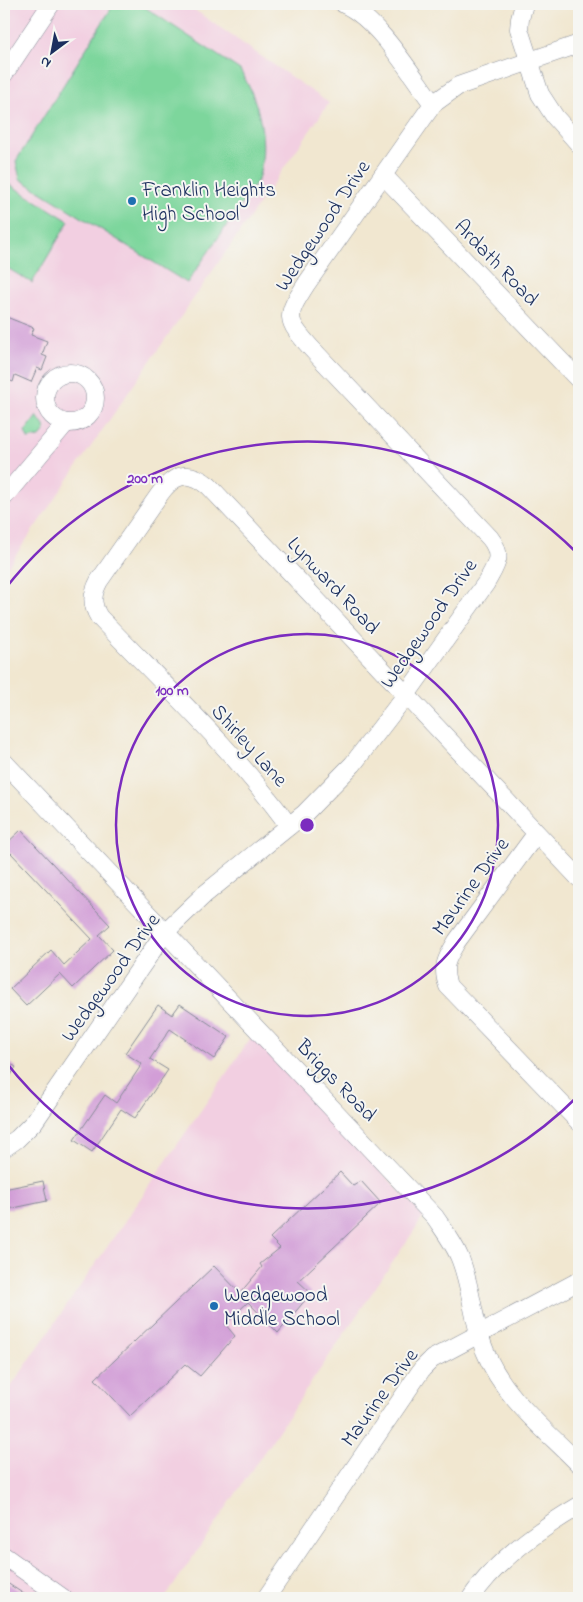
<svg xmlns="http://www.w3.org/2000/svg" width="583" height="1602" font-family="'Indie Flower',sans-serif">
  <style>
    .built { fill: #f2cfe1 }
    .green { fill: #7dd69c; stroke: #4c827d }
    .building { fill: #d29ed7 }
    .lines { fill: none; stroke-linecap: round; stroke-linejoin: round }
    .minor-casing { stroke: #868b97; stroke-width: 19 }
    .minor { stroke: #fff; stroke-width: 18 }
    .ring { fill: none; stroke: #7b2cbf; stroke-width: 2.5 }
    .poi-dot { fill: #1f6fb2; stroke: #f6f6f2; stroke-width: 2 }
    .labels { text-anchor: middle; stroke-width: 4; stroke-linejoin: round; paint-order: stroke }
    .poi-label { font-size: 21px; fill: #1b2f5e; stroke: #f6f6f2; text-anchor: start }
    .street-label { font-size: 21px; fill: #1b2f5e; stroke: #f6f6f2 }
    .centre { fill: #7b2cbf; stroke: #f6f6f2; stroke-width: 2.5 }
    .ring-label { font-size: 15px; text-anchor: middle; font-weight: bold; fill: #7b2cbf; stroke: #f6f6f2; stroke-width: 4; stroke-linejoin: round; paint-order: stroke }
  </style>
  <rect width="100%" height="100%" fill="#f6f6f2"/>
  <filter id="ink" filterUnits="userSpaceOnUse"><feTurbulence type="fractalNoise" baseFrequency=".02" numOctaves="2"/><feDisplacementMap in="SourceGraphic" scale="10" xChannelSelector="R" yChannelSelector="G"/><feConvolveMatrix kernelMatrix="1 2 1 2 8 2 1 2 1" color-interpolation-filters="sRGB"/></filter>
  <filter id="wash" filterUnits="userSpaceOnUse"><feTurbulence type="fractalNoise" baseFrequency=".0096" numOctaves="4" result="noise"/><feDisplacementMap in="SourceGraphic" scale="20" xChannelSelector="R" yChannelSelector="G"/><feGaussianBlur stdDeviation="1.12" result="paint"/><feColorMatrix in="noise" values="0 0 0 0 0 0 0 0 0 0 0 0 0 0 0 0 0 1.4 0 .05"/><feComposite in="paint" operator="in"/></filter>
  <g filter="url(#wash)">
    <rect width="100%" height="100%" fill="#f1e7d0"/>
    <g class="built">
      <path d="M4 4H186L329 103 4 572Z"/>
      <path d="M252 1036 424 1216 165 1598H4V1397Z"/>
    </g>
    <g class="green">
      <path d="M114 4H140L240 70C260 102 269 143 258 180L187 283 20 179 16 161Z"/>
      <path d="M4 181 69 221 32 283 4 266Z"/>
      <path d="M37 416 44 426 45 431 40 437 28 439 25 432Z"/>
    </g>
    <g id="blocks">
      <g class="building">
        <path d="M4 316 34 328 31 335 47 341 42 355 47 357 42 370 37 368 31 382 15 375 13 382 4 378Z"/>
        <path d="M21 830 110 925 99 935 113 950 73 988 60 974 26 1006 10 989 51 950 64 965 92 939 11 853 4 860V846Z"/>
        <path d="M180 1004 229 1037 214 1059 170 1029 150 1059 168 1070 135 1118 121 1109 92 1152 74 1140 105 1095 116 1103 142 1064 125 1053 158 1005 172 1015Z"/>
        <path d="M4 1060 16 1067 4 1086Z"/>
        <path d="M340 1172 353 1186 361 1181 381 1203 298 1281 311 1293 278 1333 248 1302 225 1324 235 1336 200 1376 185 1364 130 1416 95 1379 214 1266 240 1293 262 1267 260 1264 280 1248 270 1238Z"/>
        <path d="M43 1181 47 1201 4 1210V1189Z"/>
        <path d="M4 1581 30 1598H4Z"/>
      </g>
    </g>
  </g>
  <g filter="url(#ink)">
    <use href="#blocks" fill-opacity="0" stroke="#868b97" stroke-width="1"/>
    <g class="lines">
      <defs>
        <g id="minor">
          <path d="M344 4C378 19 410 73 433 104"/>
          <path d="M524 4 520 19 519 29 540 94 555 117 579 144"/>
          <path d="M4 74 51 4"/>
          <path d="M383 175 579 380"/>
          <circle cx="70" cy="398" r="25"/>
          <path d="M4 497 66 423"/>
          <path d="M4 762 435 1217C443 1229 453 1242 459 1256 472 1286 472 1320 485 1351 503 1397 546 1430 579 1464"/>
          <path d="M289 826C234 750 164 685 99 617 91 604 92 594 99 581L159 495C174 474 188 469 209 486L579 878"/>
          <path d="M536 834 457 941C447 958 441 966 448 986L579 1122"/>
          <path d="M4 1148 17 1139 34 1122 165 932 205 894 304 814 353 764 406 695 486 583C496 565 504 556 490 538L311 348C284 318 286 316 307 283L433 104 458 86 579 44"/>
          <path d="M4 1556 63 1598"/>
          <path d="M266 1598 422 1369 432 1359 579 1281"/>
          <path d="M471 1598C496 1560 540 1529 579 1506"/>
        </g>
      </defs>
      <use href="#minor" class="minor-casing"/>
      <use href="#minor" class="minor"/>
    </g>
  </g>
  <g class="ring">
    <circle cx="307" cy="825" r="191"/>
    <path d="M578 1096A383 383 0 0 1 5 1061M5 589A383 383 0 0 1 578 554"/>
  </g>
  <g class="poi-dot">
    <circle cx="132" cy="201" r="5"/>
    <circle cx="214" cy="1306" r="5"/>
  </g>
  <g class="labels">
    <g class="poi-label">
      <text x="142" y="196">Franklin Heights<tspan x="142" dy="24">High School</tspan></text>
      <text x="224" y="1301">Wedgewood<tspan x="224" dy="24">Middle School</tspan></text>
    </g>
    <g class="street-label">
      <text transform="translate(322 225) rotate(-56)" y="7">Wedgewood Drive</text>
      <text transform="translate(497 262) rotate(46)" y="7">Ardath Road</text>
      <text transform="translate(334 585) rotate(47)" y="7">Lynward Road</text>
      <text transform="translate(428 623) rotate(-55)" y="7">Wedgewood Drive</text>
      <text transform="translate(250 745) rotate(48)" y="7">Shirley Lane</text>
      <text transform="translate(470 886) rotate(-54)" y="7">Maurine Drive</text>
      <text transform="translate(110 977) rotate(-54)" y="7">Wedgewood Drive</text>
      <text transform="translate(337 1080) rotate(46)" y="7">Briggs Road</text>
      <text transform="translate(379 1397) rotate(-54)" y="7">Maurine Drive</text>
    </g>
  </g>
  <circle cx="307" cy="825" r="8" class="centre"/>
  <g class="ring-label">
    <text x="145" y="483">200 m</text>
    <text x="172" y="695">100 m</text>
  </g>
  <rect width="583" height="1602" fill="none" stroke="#f6f6f2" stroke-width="20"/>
  <g transform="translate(52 52) rotate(212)" stroke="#f6f6f2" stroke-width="4" paint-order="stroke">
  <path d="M0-4L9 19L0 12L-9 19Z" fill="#1b2f5e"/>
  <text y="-8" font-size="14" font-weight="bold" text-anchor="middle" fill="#1b2f5e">N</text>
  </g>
</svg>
